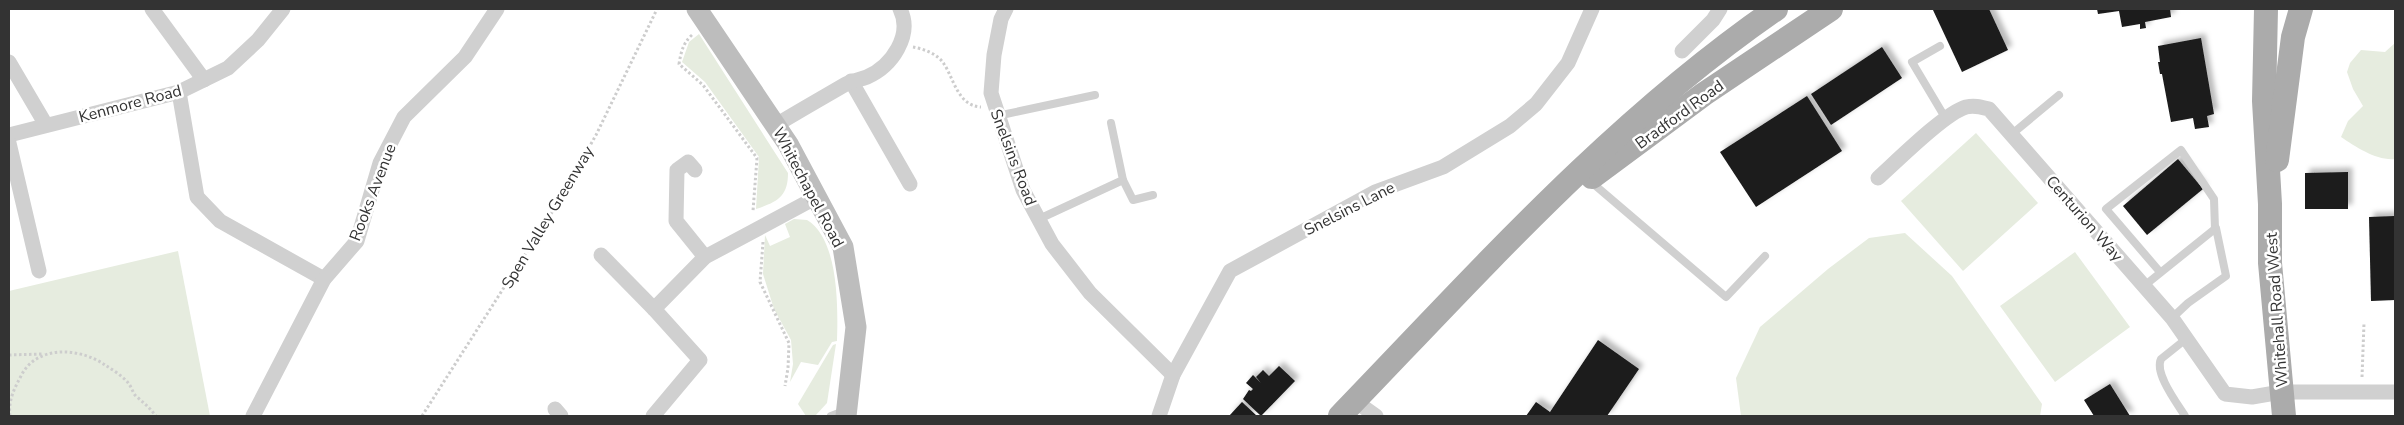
<svg xmlns="http://www.w3.org/2000/svg" width="2404" height="425" font-family="'Nunito Sans',sans-serif">
  <style>
    .green { fill: #e6ecdf }
    .building { fill: #1a1a1a; filter: url(#shadow) }
    .lines { fill: none; stroke-linecap: round; stroke-linejoin: round }
    .path { stroke: #cdcdcd; stroke-width: 3; stroke-dasharray: 2.5 2.5; stroke-linecap: butt }
    .lane { stroke: #d0d0d0; stroke-width: 8 }
    .street { stroke: #d0d0d0; stroke-width: 15 }
    .secondary { stroke: #bdbdbd; stroke-width: 21 }
    .primary { stroke: #ababab; stroke-width: 24 }
    .labels { text-anchor: middle; stroke-width: 5; stroke-linejoin: round; paint-order: stroke }
    .street-label { font-size: 16px; fill: #333; stroke: #fff }
  </style>
  <defs>
    <filter id="shadow"><feDropShadow dx="4.5" dy="-4.5" stdDeviation="2.5" flood-color="#0004"/></filter>
  </defs>
  <rect width="100%" height="100%" fill="#fff"/>
  <g class="green">
    <path d="M699 34 788 173C788 197 777 202 756 209L759 157 705 82 682 62 689 42Z"/>
    <path d="M2395 43V159C2377 161 2356 147 2341 137L2348 121 2363 106 2353 89 2347 72 2350 63 2361 50 2385 52Z"/>
    <path d="M1976 133 2038 203 1963 271 1901 201Z"/>
    <path d="M794 219 807 220C839 239 838 308 837 341L832 342 818 365 801 362 790 382 793 364 791 340 774 309 763 274 765 235 770 246 790 237 785 224Z"/>
    <path d="M1905 233 1952 276 2042 404 2040 416H1741L1736 378 1760 327 1828 269 1869 238Z"/>
    <path d="M178 251 210 416H9V291Z"/>
    <path d="M2075 252 2130 327 2055 382 2000 306Z"/>
    <path d="M836 344 827 403 815 416H806L798 404 833 345Z"/>
  </g>
  <g class="building">
    <path d="M1935 9H1989L2008 50 1962 72 1933 10Z"/>
    <path d="M2097 9H2170L2171 17 2145 22 2146 28 2140 29V24L2122 27 2119 11 2098 14Z"/>
    <path d="M2201 38 2214 114 2207 116 2209 127 2195 129 2193 118 2171 122 2162 74H2160L2158 62H2160L2158 46Z"/>
    <path d="M1882 47 1902 78 1831 125 1811 94Z"/>
    <path d="M1807 96 1842 151 1756 207 1720 152Z"/>
    <path d="M2178 159 2203 189 2147 235 2123 206Z"/>
    <path d="M2348 172V209H2305V173Z"/>
    <path d="M2395 216V300L2371 301 2369 217Z"/>
    <path d="M1598 340 1639 369 1607 416H1526L1536 402 1550 412Z"/>
    <path d="M1279 366 1295 381 1261 416 1243 399 1249 390 1251 391 1253 389 1246 383 1253 375 1261 383 1256 377 1263 370 1269 376Z"/>
    <path d="M2110 384 2130 416H2094L2084 400Z"/>
    <path d="M1242 402 1257 416H1229Z"/>
  </g>
  <g class="lines">
    <g class="path">
      <path d="M692 35C683 43 681 52 679 64L703 85 757 158 753 211"/>
      <path d="M913 47C924 49 938 54 944 64 954 79 958 106 981 107"/>
      <path d="M763 242 760 282 789 343 788 368 785 386"/>
      <path d="M9 355 42 354"/>
      <path d="M2362 377 2364 323"/>
      <path d="M10 416C8 401 14 389 21 376 36 345 79 347 105 365 113 370 124 377 129 384 132 388 133 394 137 397 145 404 150 408 156 416"/>
      <path d="M422 416 556 206 596 135 657 9"/>
    </g>
    <g class="lane">
      <path d="M1940 46 1912 62 1946 119"/>
      <path d="M997 116 1095 95"/>
      <path d="M2012 134 2059 95"/>
      <path d="M1123 180 1133 200 1153 195"/>
      <path d="M1590 181 1726 297 1765 256"/>
      <path d="M1039 219 1123 180 1111 123"/>
      <path d="M2160 272 2106 209 2181 150 2214 199 2215 229"/>
      <path d="M2144 286 2216 228 2226 276 2188 303 2172 318"/>
      <path d="M831 416 844 411"/>
      <path d="M2185 416C2177 403 2154 373 2161 359L2186 339"/>
    </g>
    <g class="street">
      <path d="M152 9 204 80"/>
      <path d="M1006 9 1001 19 994 55 991 93 1023 190 1052 244 1090 293 1173 375"/>
      <path d="M1682 51 1713 20 1720 9"/>
      <path d="M9 62 46 125"/>
      <path d="M851 81 910 184"/>
      <path d="M179 92 197 197 220 221 324 279"/>
      <path d="M776 125C799 111 822 98 846 84 853 80 860 80 867 77 892 66 913 35 900 9"/>
      <path d="M9 135 179 92 228 68 258 40 283 9"/>
      <path d="M9 143 39 271"/>
      <path d="M695 170 688 162 677 170 676 221 705 257"/>
      <path d="M1878 178C1897 161 1945 113 1966 107 1975 105 1981 107 1989 109L2172 318 2225 394 2252 397 2281 392H2395"/>
      <path d="M601 255 654 309"/>
      <path d="M1355 401 1376 416"/>
      <path d="M555 409 561 416"/>
      <path d="M253 416 324 279 357 241 380 163 404 117 465 57 497 9"/>
      <path d="M653 416 700 360 654 309 705 257 817 197"/>
      <path d="M1159 416 1173 375 1230 271 1375 192 1443 167 1510 126 1536 104 1568 63 1592 9"/>
    </g>
    <path class="secondary" d="M697 9 788 144 843 247 856 327 846 416"/>
    <g class="primary">
      <path d="M2266 9 2264 101 2270 204V263L2284 416"/>
      <path d="M2277 160 2293 37 2301 9"/>
      <path d="M1592 177 1704 94 1831 9"/>
      <path d="M1340 416C1478 273 1612 122 1776 9"/>
    </g>
  </g>
  <g class="labels">
    <g class="street-label">
      <text transform="translate(130 103) rotate(-15)" y="6">Kenmore Road</text>
      <text transform="translate(1679 114) rotate(-36)" y="6">Bradford Road</text>
      <text transform="translate(1014 157) rotate(69)" y="6">Snelsins Road</text>
      <text transform="translate(809 187) rotate(62)" y="6">Whitechapel Road</text>
      <text transform="translate(372 192) rotate(-69)" y="6">Rooks Avenue</text>
      <text transform="translate(1349 208) rotate(-27)" y="6">Snelsins Lane</text>
      <text transform="translate(547 217) rotate(-59)" y="6">Spen Valley Greenway</text>
      <text transform="translate(2085 218) rotate(49)" y="6">Centurion Way</text>
      <text transform="translate(2276 310) rotate(-94)" y="6">Whitehall Road West</text>
    </g>
  </g>
  <rect width="2404" height="425" fill="none" stroke="#333333" stroke-width="20"/>
</svg>
